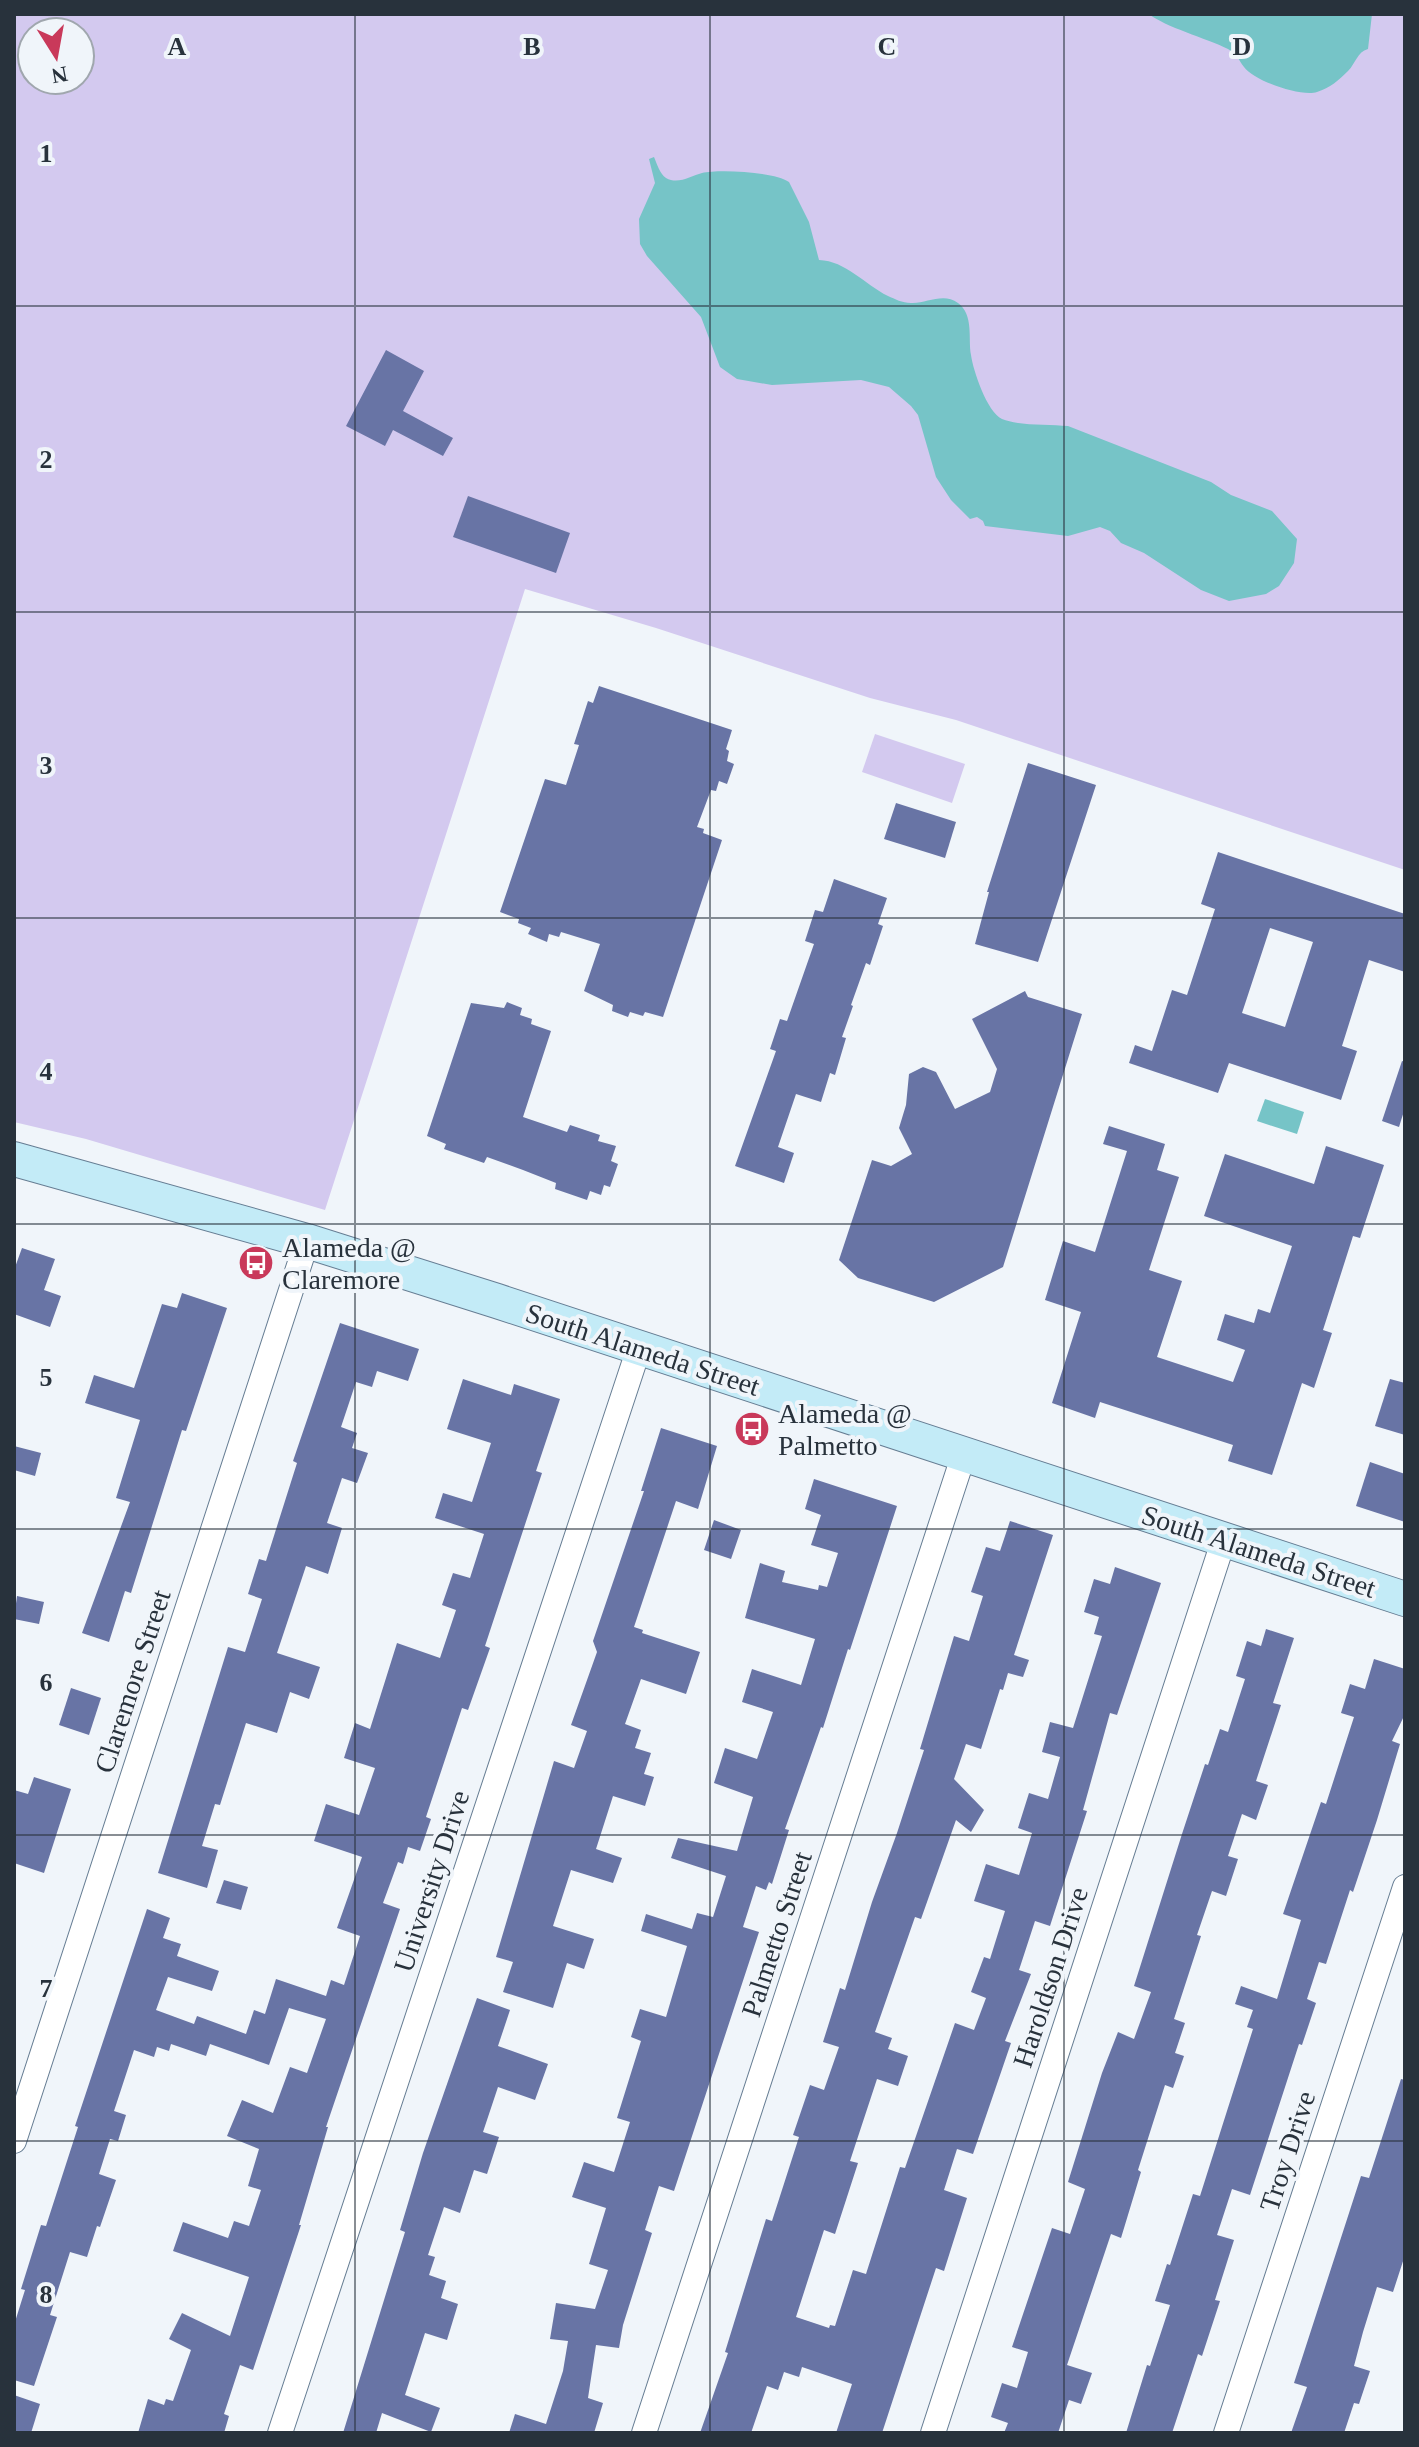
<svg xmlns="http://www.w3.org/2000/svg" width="1419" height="2447" font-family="Georgia,serif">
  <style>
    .green { fill: #d3c9ef; fill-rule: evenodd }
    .water { fill: #76c4c7 }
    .building { fill: #6874a5; fill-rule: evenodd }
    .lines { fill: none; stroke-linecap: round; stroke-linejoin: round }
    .street-casing { stroke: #667d93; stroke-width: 26 }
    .secondary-casing { stroke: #667d93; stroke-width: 36 }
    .street { stroke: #fff; stroke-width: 24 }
    .secondary { stroke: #c3ebf7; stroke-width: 34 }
    .grid { fill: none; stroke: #28323c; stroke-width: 2; stroke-opacity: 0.55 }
    .labels { text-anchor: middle; stroke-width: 8; stroke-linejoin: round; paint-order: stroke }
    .poi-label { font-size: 28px; fill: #28323c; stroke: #f0f5fa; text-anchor: start }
    .street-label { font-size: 28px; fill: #28323c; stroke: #f0f5fa }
    .grid-label { font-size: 26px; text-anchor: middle; font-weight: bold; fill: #28323c; stroke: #f0f5fa; stroke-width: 8; stroke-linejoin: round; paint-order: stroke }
  </style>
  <rect width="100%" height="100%" fill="#f0f5fa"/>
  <g class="green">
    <path d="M14 14H1405V870L956 720 870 698 656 628 525 589 325 1210 86 1139 14 1122ZM32 32H80V80H32Z"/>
    <path d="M875 734 965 764 952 803 862 772Z"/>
  </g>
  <g class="water">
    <path d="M1149 14H1372L1368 49C1357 52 1356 63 1348 71 1339 80 1330 88 1317 92 1301 97 1254 81 1244 67 1238 59 1237 54 1228 49 1206 38 1165 27 1149 14Z"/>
    <path d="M654 157C657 164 660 174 666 178 678 185 691 176 702 173 720 169 774 172 789 182L809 222 819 260C846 261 864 284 888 296 895 299 902 303 911 303 926 304 943 292 958 303 974 315 968 338 971 355 973 370 987 412 1002 419 1019 426 1049 424 1068 426L1211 482 1231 495 1272 511 1297 539 1294 563 1279 586 1266 594 1229 601 1201 590 1144 553 1121 543 1110 531 1100 527 1068 536 985 526 983 521 977 517 970 519 951 500 936 477 918 415 911 406 889 387 861 380 772 385 737 379 720 367 701 317 647 256 640 244 639 219 655 183 649 159Z"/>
    <path d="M1265 1099 1304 1112 1297 1134 1257 1121Z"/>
  </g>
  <g class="building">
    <path d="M386 350 424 371 403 411 453 438 443 456 393 430 385 446 346 426Z"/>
    <path d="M468 496 570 533 556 573 453 537Z"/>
    <path d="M599 686 732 730 726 749 729 751 727 761 734 764 727 784 719 781 716 791 711 790 697 827 704 829 703 833 722 840 663 1017 645 1012 643 1016 630 1012 628 1017 612 1011 613 1005 584 991 600 944 561 932 559 937 549 934 547 942 528 934 531 928 518 923 519 919 500 912 545 779 566 785 579 745 574 744 588 701 593 703Z"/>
    <path d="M1028 763 1096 785 1038 962 975 944 989 892H987Z"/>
    <path d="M896 803 956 822 945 858 884 839Z"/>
    <path d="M1218 852 1405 914V972L1369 960 1342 1046 1357 1051 1341 1100 1229 1063 1218 1093 1129 1063 1135 1045 1152 1051 1172 990 1187 995 1215 909 1201 904ZM1270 928 1313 942 1285 1027 1242 1013Z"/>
    <path d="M834 879 887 898 878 924 883 926 870 965 866 963 851 1005 853 1006 842 1037 846 1038 835 1075 830 1073 821 1102 796 1094 778 1147 794 1153 784 1183 735 1166 776 1051 770 1049 780 1019 787 1021 814 944 805 941 815 910 823 912Z"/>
    <path d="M1025 991 1028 997 1082 1014 1003 1267 934 1302 858 1278 839 1260 872 1160 891 1166 912 1154 899 1128 906 1105 909 1074 923 1067 936 1072 955 1109 990 1092 997 1069 972 1019Z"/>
    <path d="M507 1002 522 1008 520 1015 532 1019 531 1024 551 1031 523 1117 567 1132 570 1125 600 1135 598 1141 616 1146 611 1161 618 1164 610 1187 604 1185 601 1195 590 1191 587 1200 555 1189 556 1183 523 1170 487 1157 484 1163 444 1149 446 1144 427 1136 471 1003 504 1008Z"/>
    <path d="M1402 1061 1405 1062V1108L1399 1127 1382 1121Z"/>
    <path d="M1109 1126 1165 1144 1157 1170 1179 1177 1149 1270 1182 1281 1157 1357 1233 1382 1245 1350 1217 1340 1225 1314 1254 1323 1258 1309 1270 1313 1292 1246 1204 1216 1225 1154 1314 1184 1326 1146 1384 1165 1360 1238 1353 1236 1323 1330 1332 1333 1314 1388 1302 1383 1272 1475 1228 1461 1233 1445 1100 1402 1095 1418 1052 1403 1081 1312 1045 1300 1063 1241 1095 1252 1127 1151 1103 1144Z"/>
    <path d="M22 1248 55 1259 44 1290 61 1296 50 1327 14 1314V1270Z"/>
    <path d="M182 1293 227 1308 186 1431 182 1430 131 1593 125 1591 109 1642 82 1633 130 1502 116 1498 140 1420 85 1403 94 1375 134 1388 162 1304 177 1308Z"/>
    <path d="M340 1323 419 1349 408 1381 377 1371 372 1387 356 1382 341 1427 357 1433 352 1448 368 1453 357 1483 342 1478 327 1523 342 1528 328 1574 306 1566 277 1653 320 1667 309 1699 290 1692 277 1733 246 1723 220 1805 215 1804 202 1846 218 1850 207 1888 158 1873 228 1647 245 1652 262 1599 248 1594 259 1559 266 1561 297 1463 293 1461Z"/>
    <path d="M463 1379 511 1395 514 1384 560 1399 536 1471 542 1473 485 1646 490 1648 468 1710 462 1708 426 1817 431 1819 420 1851 408 1847 403 1864 398 1862 383 1903 400 1909 326 2127H328L299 2225H301L253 2370 240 2365 224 2414 229 2416 224 2433H138L148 2399 164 2405 166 2399 173 2401 191 2350 169 2339 182 2313 230 2336 249 2277 173 2251 183 2222 228 2238 234 2221 249 2226 261 2190 248 2186 259 2149 227 2136 242 2100 273 2113 290 2067 307 2073 326 2019 289 2008 269 2065 210 2044 206 2056 171 2044 169 2051 157 2047 154 2057 134 2050 114 2111 126 2115 118 2141 110 2139 99 2174 116 2180 100 2227 97 2226 87 2257 70 2252 50 2315 57 2317 34 2386 14 2380V2325L25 2290 21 2289 41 2225 46 2226 78 2127 75 2126 147 1909 170 1918 163 1938 181 1944 177 1956 219 1971 212 1991 168 1977 156 2010 194 2024 197 2016 246 2034 254 2010 265 2014 276 1979 326 1996 331 1980 344 1985 360 1936 337 1928 362 1857 314 1841 326 1804 359 1815 375 1768 344 1758 355 1723 370 1729 397 1643 440 1658 456 1610 442 1605 453 1573 470 1578 484 1534 435 1518 443 1493 472 1502 491 1443 447 1429Z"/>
    <path d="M1390 1379 1405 1383V1435L1375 1426Z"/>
    <path d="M661 1428 717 1446 698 1509 676 1501 634 1627 643 1630 642 1633 700 1652 686 1694 641 1679 625 1724 641 1730 635 1748 651 1753 644 1774 654 1777 645 1806 613 1796 596 1849 622 1858 613 1883 571 1870 553 1926 594 1939 584 1969 567 1963 553 2008 503 1992 513 1962 496 1957 554 1761 574 1768 587 1731 571 1725 597 1652 593 1641 644 1491H641Z"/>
    <path d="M14 1446 41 1453 35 1476 14 1470Z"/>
    <path d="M1370 1462 1405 1474V1522L1356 1506Z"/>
    <path d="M814 1479 897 1506 850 1650 848 1649 823 1728 821 1727 785 1829 789 1830 772 1884 769 1882 766 1890 756 1886 743 1927 759 1932 674 2191 659 2186 645 2230 652 2233 623 2325 619 2348 596 2345 588 2398 603 2403 594 2433H509L515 2414 546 2424 563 2371 568 2341 550 2339 556 2303 595 2309 608 2270 589 2264 606 2208 572 2197 584 2162 614 2172 630 2122 617 2118 641 2041 631 2037 640 2009 666 2017 687 1946 641 1931 646 1914 692 1929 697 1913 713 1917 726 1876 671 1858 678 1838 737 1851 753 1797 714 1783 725 1748 757 1759 773 1712 742 1702 752 1669 801 1685 815 1639 745 1618 760 1563 785 1571 782 1582 818 1590 819 1585 827 1587 838 1553 811 1545 821 1515 805 1509Z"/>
    <path d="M714 1520 741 1530 731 1559 704 1550Z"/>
    <path d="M1010 1521 1053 1535 1014 1655 1029 1660 1023 1677 1008 1673 1003 1690 1000 1689 981 1749 966 1744 954 1779 984 1810 971 1832 956 1820 921 1919 915 1917 875 2032 892 2038 888 2049 908 2056 898 2086 877 2079 850 2161 858 2163 835 2234 824 2230 796 2317 829 2328 830 2325 835 2326 853 2270 866 2274 900 2167 905 2168 955 2023 974 2030 986 1998 971 1992 984 1957 990 1959 1005 1911 974 1901 986 1864 1019 1875 1032 1833 1018 1828 1029 1793 1048 1799 1060 1757 1042 1752 1050 1722 1073 1728 1102 1636 1094 1634 1099 1617 1084 1612 1094 1579 1110 1584 1115 1567 1161 1583 1117 1715 1110 1713 1083 1810 1087 1811 1050 1926 1035 1921 1019 1970 1031 1974 1005 2041 1011 2043 973 2154 957 2149 944 2190 967 2198 944 2271 936 2268 882 2433H836L852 2384 802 2367 799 2377 784 2372 778 2390 767 2386 751 2433H700L728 2353 725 2352 766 2219 772 2221 799 2137 793 2135 810 2085 824 2090 839 2047 823 2042 840 1988 845 1990 872 1902 897 1833 924 1750 920 1749 954 1636 969 1641 983 1596 971 1592 986 1547 1000 1551Z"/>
    <path d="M17 1596 44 1602 39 1624 14 1619Z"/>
    <path d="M1266 1629 1294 1638 1273 1703 1281 1705 1256 1781 1268 1785 1256 1820 1242 1814 1228 1856 1238 1859 1226 1896 1212 1891 1197 1935 1201 1936 1174 2019 1185 2023 1175 2053 1184 2056 1173 2088 1165 2085 1138 2170 1141 2172 1121 2238 1111 2234 1067 2365 1092 2373 1081 2404 1069 2400 1058 2433H1004L1008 2423 991 2417 1002 2383 1017 2388 1028 2352 1012 2347 1052 2228 1070 2234 1085 2189 1068 2182 1102 2073 1118 2032 1134 2039 1151 1992 1134 1986 1182 1834 1205 1764 1208 1765 1220 1729 1228 1732 1245 1679 1236 1676 1247 1641 1261 1646Z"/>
    <path d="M1374 1659 1405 1669V1714L1392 1741 1400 1744 1377 1820 1353 1892 1350 1890 1326 1964 1319 1962 1307 1999 1316 2003 1302 2045 1299 2044 1250 2195 1232 2189 1217 2235 1234 2240 1215 2300 1220 2301 1202 2356 1198 2354 1172 2433H1126L1147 2365 1150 2366 1170 2305 1155 2301 1167 2264 1170 2265 1193 2194 1200 2196 1253 2029 1247 2027 1253 2010 1235 2004 1241 1986 1277 1999 1301 1920 1283 1914 1321 1802 1326 1804 1354 1717 1341 1713 1350 1684 1365 1689Z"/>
    <path d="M71 1688 101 1698 89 1735 59 1725Z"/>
    <path d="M34 1777 71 1789 44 1873 14 1863V1790L28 1794Z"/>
    <path d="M224 1880 248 1887 241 1910 216 1903Z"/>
    <path d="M477 1998 510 2010 498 2046 548 2064 535 2100 498 2087 483 2132 499 2137 487 2174 474 2170 460 2213 444 2207 428 2255 435 2257 429 2275 446 2281 441 2298 458 2304 447 2340 425 2333 405 2395 440 2408 431 2432 382 2413 376 2433H343L405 2232 400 2230 423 2153Z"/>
    <path d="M1401 2079 1405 2080V2255L1393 2292 1377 2287 1363 2332 1354 2366 1370 2371 1359 2404 1354 2403 1344 2433H1291L1307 2387 1294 2383 1361 2176 1369 2178Z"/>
    <path d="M14 2395 40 2404 31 2433H14Z"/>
  </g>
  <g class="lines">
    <defs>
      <g id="street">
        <path d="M14 2141 307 1241"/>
        <path d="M280 2433 639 1348"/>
        <path d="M644 2433 964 1454"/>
        <path d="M933 2433 1224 1539"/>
        <path d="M1226 2433 1405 1887"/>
      </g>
      <path id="secondary" d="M14 1159 307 1241 497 1301 1405 1599"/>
    </defs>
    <use href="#street" class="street-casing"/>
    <use href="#secondary" class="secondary-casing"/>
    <use href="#street" class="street"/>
    <use href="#secondary" class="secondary"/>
  </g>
  <path class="grid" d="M355 14V2433M710 14V2433M1064 14V2433M14 306H1405M14 612H1405M14 918H1405M14 1224H1405M14 1529H1405M14 1835H1405M14 2141H1405"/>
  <defs>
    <symbol id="bus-disc" viewBox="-11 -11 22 22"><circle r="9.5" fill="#c9395a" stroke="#f0f5fa"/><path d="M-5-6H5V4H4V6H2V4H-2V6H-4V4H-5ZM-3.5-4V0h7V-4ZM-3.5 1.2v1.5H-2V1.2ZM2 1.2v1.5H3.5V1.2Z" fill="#fff"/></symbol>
  </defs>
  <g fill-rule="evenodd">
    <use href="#bus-disc" x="236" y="1243" width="40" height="40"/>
    <use href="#bus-disc" x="732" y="1409" width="40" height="40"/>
  </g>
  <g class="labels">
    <g class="poi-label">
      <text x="282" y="1257">Alameda @<tspan x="282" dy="32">Claremore</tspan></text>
      <text x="778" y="1423">Alameda @<tspan x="778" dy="32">Palmetto</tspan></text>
    </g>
    <g class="street-label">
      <text transform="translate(643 1349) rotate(18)" y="10">South Alameda Street</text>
      <text transform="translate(1259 1551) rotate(18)" y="10">South Alameda Street</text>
      <text transform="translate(132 1681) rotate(-72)" y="10">Claremore Street</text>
      <text transform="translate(431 1881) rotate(-72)" y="10">University Drive</text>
      <text transform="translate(776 1934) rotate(-72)" y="10">Palmetto Street</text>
      <text transform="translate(1050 1977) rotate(-72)" y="10">Haroldson Drive</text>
      <text transform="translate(1287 2151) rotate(-72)" y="10">Troy Drive</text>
    </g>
  </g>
  <g class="grid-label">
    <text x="177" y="55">A</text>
    <text x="532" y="55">B</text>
    <text x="887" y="55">C</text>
    <text x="1242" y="55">D</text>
    <text x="46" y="162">1</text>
    <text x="46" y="468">2</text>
    <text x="46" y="774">3</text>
    <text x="46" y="1080">4</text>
    <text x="46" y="1386">5</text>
    <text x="46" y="1691">6</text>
    <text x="46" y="1997">7</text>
    <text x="46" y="2303">8</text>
  </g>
  <rect width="1419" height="2447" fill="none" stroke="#28323c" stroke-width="32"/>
  <g transform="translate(56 56) rotate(169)"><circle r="38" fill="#f0f5fa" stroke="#a0a7ae" stroke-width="2"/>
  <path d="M0-6L14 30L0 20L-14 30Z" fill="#c9395a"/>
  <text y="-12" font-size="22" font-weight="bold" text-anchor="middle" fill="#28323c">N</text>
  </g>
</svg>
